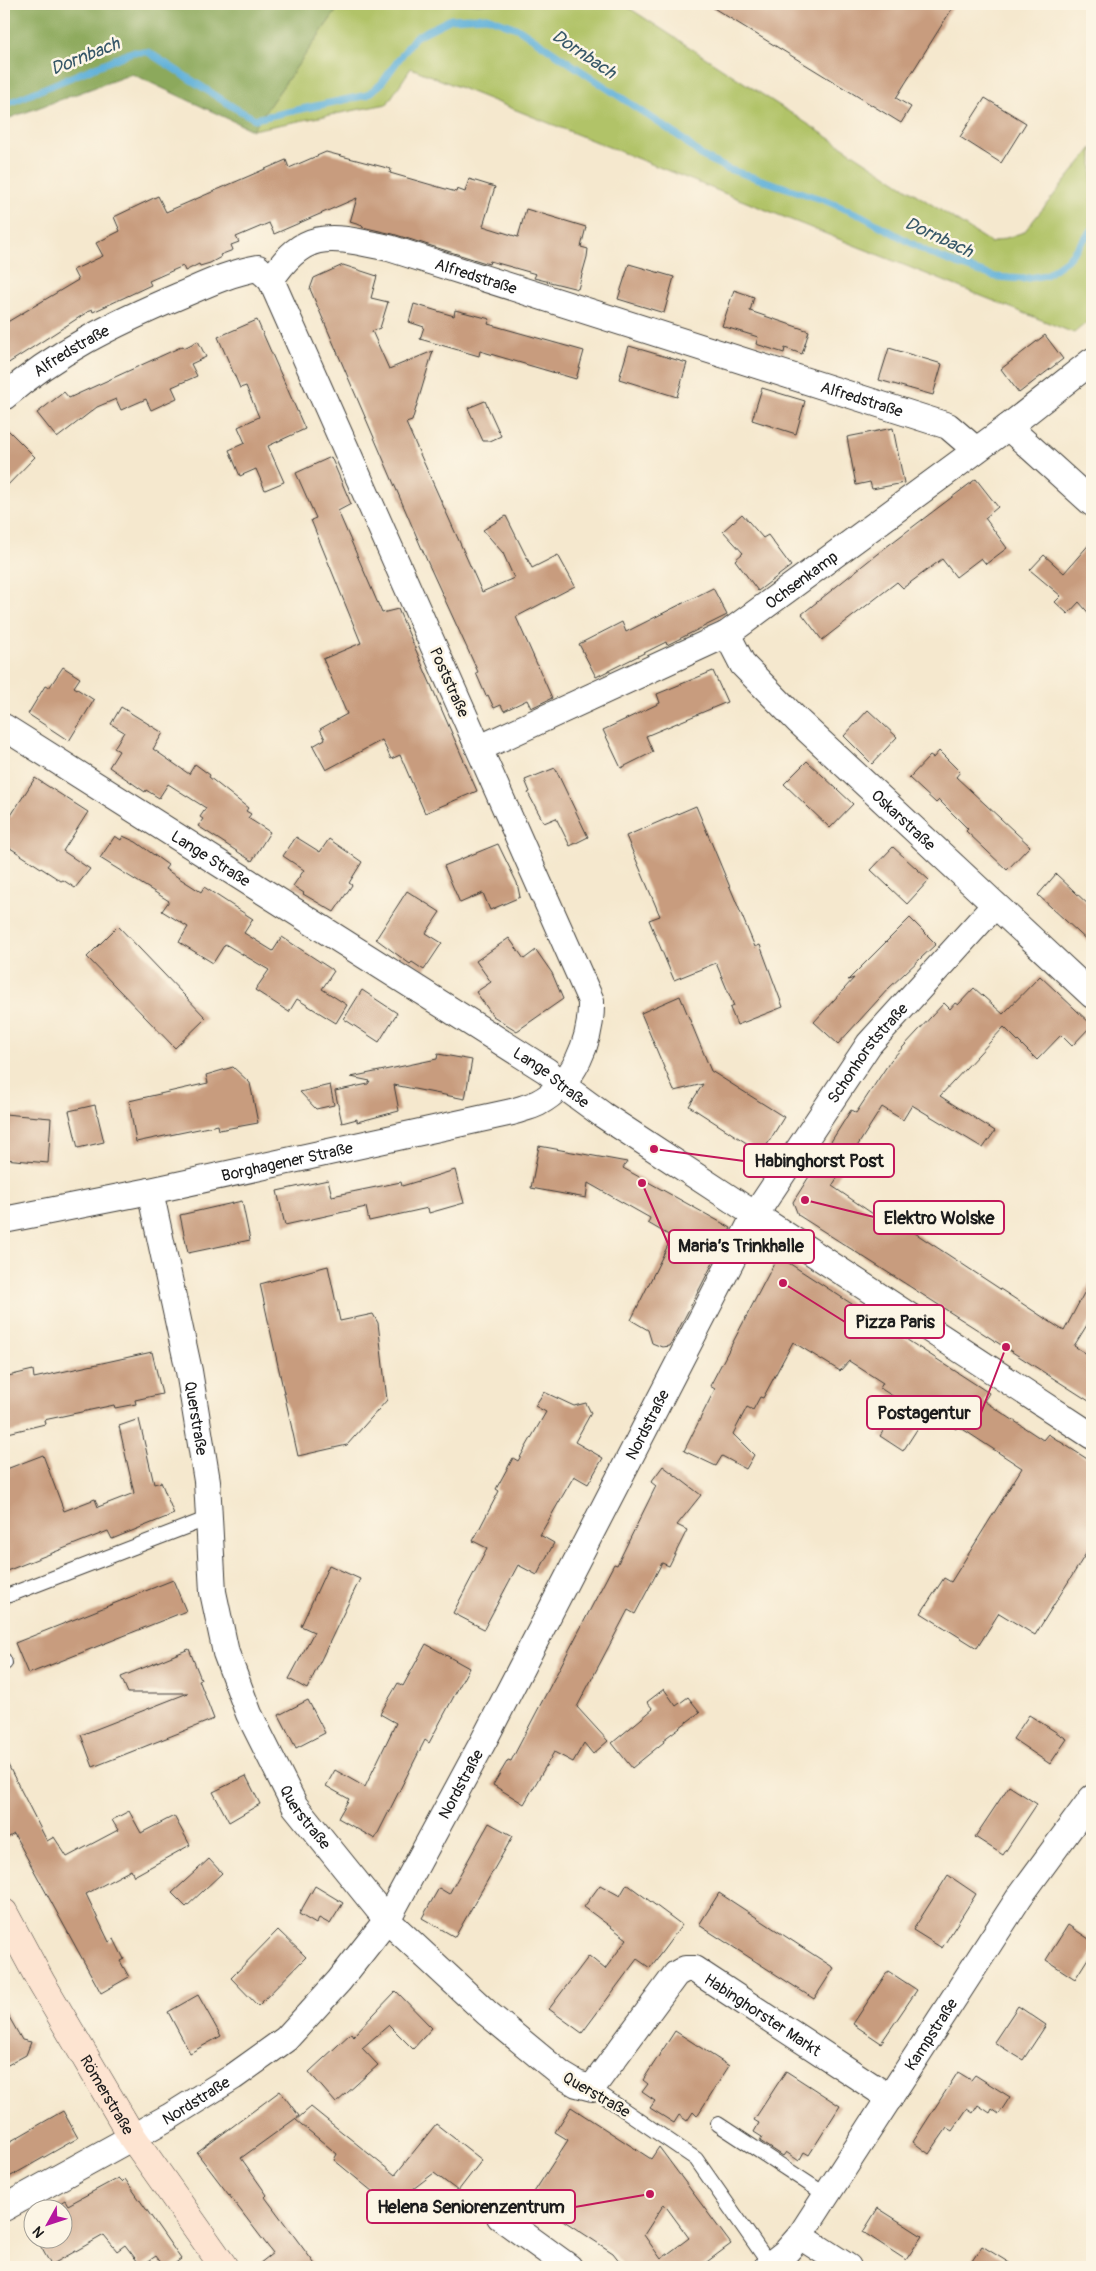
<svg xmlns="http://www.w3.org/2000/svg" width="1096" height="2271" font-family="Pangolin,sans-serif">
  <style>
    .green { fill: #b1c367; stroke: #667042 }
    .forest { fill: #8ca95c; stroke: #54623c }
    .lines { fill: none; stroke-linecap: round; stroke-linejoin: round }
    .stream { stroke: #5eb0d9; stroke-width: 7 }
    .building { fill: #c89c7e; fill-rule: evenodd }
    .lane-casing { stroke: #3d3b37; stroke-width: 16 }
    .street-casing { stroke: #3d3b37; stroke-width: 28 }
    .secondary-casing { stroke: #3d3b37; stroke-width: 29 }
    .lane { stroke: #fff; stroke-width: 14 }
    .street { stroke: #fff; stroke-width: 26 }
    .secondary { stroke: #fde4d1; stroke-width: 28 }
    .labels { text-anchor: middle; stroke-width: 5; stroke-linejoin: round; paint-order: stroke }
    .street-label { font-size: 16px; fill: #1c1c1c; stroke: #fcf5e5 }
    .water-label { font-size: 18px; font-style: italic; fill: #365768; stroke: #fcf5e5 }
    .leader { fill: none; stroke: #c2185b; stroke-width: 2 }
    .callout-dot { fill: #c2185b; stroke: #fcf5e5; stroke-width: 2 }
    .callout { fill: #fcf5e5; stroke: #c2185b; stroke-width: 2 }
    .callout-label { font-size: 18px; text-anchor: middle; font-weight: bold; fill: #1c1c1c }
  </style>
  <rect width="100%" height="100%" fill="#fcf5e5"/>
  <filter id="ink" filterUnits="userSpaceOnUse"><feTurbulence type="fractalNoise" baseFrequency=".02" numOctaves="2"/><feDisplacementMap in="SourceGraphic" scale="10" xChannelSelector="R" yChannelSelector="G"/><feConvolveMatrix kernelMatrix="1 2 1 2 8 2 1 2 1" color-interpolation-filters="sRGB"/></filter>
  <filter id="wash" filterUnits="userSpaceOnUse"><feTurbulence type="fractalNoise" baseFrequency=".0096" numOctaves="4" result="noise"/><feDisplacementMap in="SourceGraphic" scale="20" xChannelSelector="R" yChannelSelector="G"/><feGaussianBlur stdDeviation="1.12" result="paint"/><feColorMatrix in="noise" values="0 0 0 0 0 0 0 0 0 0 0 0 0 0 0 0 0 1.4 0 .05"/><feComposite in="paint" operator="in"/></filter>
  <g filter="url(#wash)">
    <rect width="100%" height="100%" fill="#f5e8ce"/>
    <path class="green" d="M341 4H623L991 243 1024 232 1092 148V318L1074 333 411 68 387 104 252 130Z"/>
    <path class="forest" d="M4 4H341L252 130 132 74 4 120Z"/>
    <g class="lines">
      <path class="stream" d="M4 105 132 52H148L233 107 255 119 367 95 381 84 415 37 451 19 487 17 519 29 680 137 702 156 728 169 824 200 862 216 931 254 962 266 996 277 1023 279 1046 275 1067 260 1092 230"/>
    </g>
    <g id="blocks">
      <g class="building">
        <path d="M707 4H955L896 98 911 107 901 123Z"/>
        <path d="M985 98 1026 123 1001 163 960 137Z"/>
        <path d="M326 152 391 169 390 173 456 192 457 189 465 192 469 179 495 187 483 226 518 237 526 209 586 227 581 247 588 249 587 257 578 289 534 278 536 274 490 261 489 264 393 234 362 227 363 226 350 222 357 198 274 234 269 223 236 237 239 242 231 245 233 250 220 255 221 257 210 263 200 266 199 264 185 271 183 266 149 281 151 285 121 299 93 312 92 309 4 366V324L78 280 73 270 103 256 96 243 120 231 114 217 158 196 166 212 286 160 289 168Z"/>
        <path d="M629 264 674 277 664 313 618 299Z"/>
        <path d="M343 265 377 276 371 298 388 302 380 328 372 331 389 369 433 351 412 421 406 423 482 592 514 578 503 553 483 530 506 516 532 568 558 555 575 586 516 617 552 698 531 708 527 700 504 711 501 705 494 708 488 695 486 696 476 673 478 672 428 563 310 289 314 278Z"/>
        <path d="M734 290 754 297 750 311 809 331 802 354 785 348 784 353 756 344 758 337 722 326Z"/>
        <path d="M414 304 454 316 455 310 490 319 488 324 584 351 576 379 480 351 479 356 420 339 424 327 409 322Z"/>
        <path d="M257 320 305 429 268 446 284 482 265 490 256 469 240 476 229 450 245 443 238 427 259 417 246 386 240 388 218 337Z"/>
        <path d="M1045 335 1063 359 1019 393 1001 369Z"/>
        <path d="M198 341 206 357 191 364 197 376 172 387 177 398 151 410 146 399 121 410 116 399 97 407 57 438 37 413 64 392 69 398 183 346 184 348Z"/>
        <path d="M629 346 687 363 677 397 619 379Z"/>
        <path d="M889 348 942 364 933 395 879 380Z"/>
        <path d="M762 388 805 401 796 434 752 420Z"/>
        <path d="M485 401 501 436 490 441H483L468 408Z"/>
        <path d="M4 426 35 457 4 489Z"/>
        <path d="M893 428 904 483 872 489 870 482 856 485 847 437Z"/>
        <path d="M331 457 351 504 338 511 382 613 398 609 477 791 425 813 400 755 391 759 382 740 326 770 313 746 325 739 320 729 347 714 323 659 361 643 311 520 316 518 296 473Z"/>
        <path d="M976 479 998 507 985 518 1007 548 986 564 981 558 956 577 942 559 903 588 897 582 822 640 802 614 877 554Z"/>
        <path d="M742 514 763 538 768 535 791 566 758 591 735 560 743 553 723 531Z"/>
        <path d="M1092 541V617L1079 602 1068 614 1055 602 1061 596 1030 570 1044 555 1064 573Z"/>
        <path d="M713 588 727 615 667 645 666 642 596 677 579 644 622 622 626 632Z"/>
        <path d="M63 667 80 678 74 687 94 700 69 741 28 714 45 686 49 688Z"/>
        <path d="M713 671 727 702 646 736 653 752 621 768 603 730 660 703 657 694Z"/>
        <path d="M121 707 163 733 153 749 189 774 195 764 210 775 209 777 248 808 246 811 251 814 248 818 270 832 252 861 198 826 203 819 200 817 206 808 168 784 159 798 146 790 145 792 109 767 119 751 114 748 124 732 111 724Z"/>
        <path d="M868 710 897 737 872 764 844 736Z"/>
        <path d="M939 751 960 772 956 777 1030 846 1007 870 966 831 968 829 939 800 936 803 909 778 930 756 933 758Z"/>
        <path d="M807 761 853 804 830 828 784 784Z"/>
        <path d="M555 768 588 837 570 846 556 818 544 823 528 793 530 792 525 780Z"/>
        <path d="M35 778 88 812 63 851 90 869 75 888 63 880 61 881 4 844V813L10 817Z"/>
        <path d="M696 806 755 947 760 945 783 1007 737 1025 730 1008 734 1006 716 963 674 980 649 920 660 916 626 836Z"/>
        <path d="M115 836 121 840 123 836 136 842 168 865 165 869 201 892 204 887 253 919 244 933 273 951 282 937 334 971 322 989 347 1005 336 1023 297 999 289 1012 255 990 269 970 225 944 213 963 179 942 188 927 162 911 169 901 100 858Z"/>
        <path d="M296 837 320 852 329 839 362 862 349 883 352 885 334 912 303 894 304 893 293 886 304 870 283 856Z"/>
        <path d="M498 844 517 883 520 897 490 910 483 893 460 903 444 866Z"/>
        <path d="M893 847 929 880 907 904 871 870Z"/>
        <path d="M1056 874 1092 908V945L1038 895Z"/>
        <path d="M407 891 440 912 426 933 442 943 424 970 412 962 410 964 376 939Z"/>
        <path d="M910 918 936 944 889 988 838 1044 814 1022 854 978 848 980Z"/>
        <path d="M118 926 206 1018 175 1048 87 957Z"/>
        <path d="M509 938 524 959 536 950 552 973 563 999 517 1031 493 1016 476 992 491 982 476 961Z"/>
        <path d="M1040 976 1092 1025 1072 1046 1061 1035 1037 1060 1004 1027 940 1096 995 1131 983 1148 912 1105 903 1120 882 1107 832 1186 879 1218 883 1212 1064 1331 1092 1278V1317L1074 1346 1092 1357V1403L798 1215 793 1202 851 1110 856 1113 891 1060 944 1003 950 1009 955 1003 958 1005 974 988 1003 1014Z"/>
        <path d="M362 990 397 1013 379 1042 344 1019Z"/>
        <path d="M680 996 711 1071 784 1117 762 1153 689 1106 703 1084 674 1091 641 1013Z"/>
        <path d="M438 1054 472 1060 465 1099 394 1085 399 1111 357 1122V1119L342 1123 335 1091 368 1084 370 1081 351 1077 437 1059Z"/>
        <path d="M233 1067 250 1083 258 1123 219 1130 218 1125 136 1142 129 1101 208 1083 206 1075Z"/>
        <path d="M330 1085 334 1105 316 1109 300 1092Z"/>
        <path d="M95 1105 104 1142 78 1148 69 1111Z"/>
        <path d="M4 1114 51 1118 48 1163 4 1159Z"/>
        <path d="M539 1146 627 1162 623 1168 731 1228 670 1346 662 1347 652 1343 648 1330 631 1320 672 1237 648 1223 650 1218 588 1183 586 1198 531 1188Z"/>
        <path d="M455 1170 464 1203 429 1213 428 1208 369 1221 366 1207 285 1225 277 1191 328 1180 332 1196 401 1182 402 1186Z"/>
        <path d="M242 1201 250 1240 188 1253 180 1215Z"/>
        <path d="M778 1256 989 1393 984 1401 1043 1440 1048 1434 1092 1462V1544L1035 1635 999 1613 977 1648 921 1613 944 1578 951 1582 1022 1468 958 1426 956 1429 929 1411 903 1451 880 1436 900 1405 892 1400 894 1397 880 1388 883 1383 849 1361 840 1371 793 1342 763 1398 760 1397 753 1410 747 1407 733 1434 754 1455 746 1469 722 1456 716 1466 684 1451 715 1389 710 1386Z"/>
        <path d="M328 1266 340 1321 373 1314 378 1323 387 1400 347 1445 298 1456 260 1284Z"/>
        <path d="M152 1352 162 1394 135 1400 136 1404 115 1408 114 1405 44 1420 45 1424 4 1434V1377L33 1370 34 1378Z"/>
        <path d="M544 1392 574 1406 586 1403 591 1413 575 1442 603 1458 588 1484 574 1476 540 1535 554 1543 537 1575 518 1565 484 1629 453 1613 487 1548 473 1541 499 1491 496 1489 513 1458 518 1461 546 1412 535 1406Z"/>
        <path d="M139 1419 154 1484 161 1482 174 1514 112 1539 108 1531 4 1572V1470L43 1455 64 1511 95 1499 98 1507 134 1493 119 1426Z"/>
        <path d="M663 1466 701 1495 677 1525 687 1530 669 1566 662 1563 635 1614 628 1610 577 1707 608 1741 593 1754 584 1743 573 1762 554 1752 524 1804 493 1785 508 1760 511 1761 614 1564 617 1565 656 1486 651 1482Z"/>
        <path d="M329 1565 360 1579 307 1689 289 1679 314 1632 301 1626Z"/>
        <path d="M173 1580 186 1611 28 1674 15 1643Z"/>
        <path d="M426 1644 469 1668 429 1743 425 1740 375 1839 338 1818 349 1799 326 1786 335 1770 365 1787 396 1723 380 1714 398 1683 403 1686Z"/>
        <path d="M189 1649 201 1679 199 1680 214 1719 93 1767 81 1735 188 1693H128L121 1677Z"/>
        <path d="M664 1689 676 1706 688 1697 700 1712 663 1740 664 1742 632 1768 612 1743 653 1709 647 1702Z"/>
        <path d="M308 1700 325 1733 296 1748 279 1715Z"/>
        <path d="M1029 1715 1067 1739 1050 1764 1013 1739Z"/>
        <path d="M4 1757 47 1841 54 1837 67 1857 118 1830 112 1820 129 1811 141 1833 174 1816 190 1845 134 1876 131 1870 86 1894 109 1942 114 1939 124 1959 120 1961 129 1977 101 1993 14 1834 4 1840Z"/>
        <path d="M246 1776 260 1804 229 1822 213 1792Z"/>
        <path d="M1009 1786 1037 1804 1003 1855 975 1837Z"/>
        <path d="M489 1823 513 1836 455 1937 422 1918 439 1888 449 1894Z"/>
        <path d="M209 1859 222 1873 186 1907 172 1893Z"/>
        <path d="M948 1875 976 1894 942 1948 913 1930Z"/>
        <path d="M627 1884 682 1925 650 1968 637 1959 582 2033 549 2009 589 1956 605 1969 627 1939 584 1907 600 1885 620 1896Z"/>
        <path d="M315 1886 343 1903 330 1924 319 1918 316 1924 299 1914Z"/>
        <path d="M719 1893 834 1968 814 1999 699 1925Z"/>
        <path d="M1068 1925 1092 1941V1952L1075 1979 1046 1960Z"/>
        <path d="M278 1930 306 1957 258 2006 231 1978Z"/>
        <path d="M888 1971 917 1990 881 2043 853 2024Z"/>
        <path d="M396 1991 432 2028 413 2049 389 2025 362 2048 378 2065 336 2103 309 2072 351 2033 353 2036Z"/>
        <path d="M198 1995 221 2036 190 2053 168 2012Z"/>
        <path d="M1018 2006 1046 2025 1023 2060 994 2042Z"/>
        <path d="M4 2008 22 2040 31 2042 26 2055 4 2067Z"/>
        <path d="M675 2031 729 2066 697 2116 693 2112 687 2121 679 2115 674 2123 650 2108 655 2101 642 2092 648 2084 643 2080Z"/>
        <path d="M786 2071 840 2106 809 2155 804 2152 799 2161 786 2152 783 2156 760 2141 762 2137 754 2132 759 2123 754 2120Z"/>
        <path d="M958 2072 971 2080 975 2075 1010 2097 999 2114 992 2109 990 2113 978 2105 973 2113 967 2109 952 2131 947 2128 929 2154 913 2142Z"/>
        <path d="M280 2091 299 2116 241 2158 267 2195 265 2197 317 2267H255L273 2253 197 2153Z"/>
        <path d="M311 2107 395 2175 436 2124 482 2160 458 2191 434 2173 396 2202 388 2196 384 2201 334 2160 337 2154 296 2120Z"/>
        <path d="M571 2107 651 2159 659 2147 731 2244 700 2267H624L613 2253 555 2215 552 2220 527 2203 568 2140 555 2132ZM664 2204 689 2238 661 2259 644 2235Z"/>
        <path d="M63 2111 78 2138 4 2180V2145Z"/>
        <path d="M118 2178 122 2182 125 2179 181 2259 170 2267H164L156 2256 141 2266 125 2245 117 2251 104 2235 51 2265 36 2238H62V2208H51L65 2200 68 2205Z"/>
        <path d="M878 2208 922 2236 906 2260 863 2232Z"/>
        <path d="M982 2246 1016 2267H968Z"/>
      </g>
    </g>
  </g>
  <g filter="url(#ink)">
    <use href="#blocks" fill-opacity="0" stroke="#3d3b37" stroke-width="1"/>
    <g class="lines">
      <defs>
        <g id="lane">
          <path d="M4 1597 209 1518"/>
          <path d="M4 1660 5 1663"/>
          <path d="M592 2088 696 2159 770 2265"/>
          <path d="M718 2124 826 2195"/>
        </g>
        <g id="street">
          <path id="s1" d="M4 397C56 352 115 323 179 296 205 285 229 273 258 268L271 280C306 226 333 237 389 248L948 426 976 450"/>
          <path d="M1008 427 1092 503"/>
          <path id="s2" d="M727 634 743 665 798 721 1092 995"/>
          <path id="s3" d="M4 727 547 1071 562 1085 603 1115 1092 1436"/>
          <path id="s4" d="M480 748 727 634 1008 427 1092 361"/>
          <path id="s5" d="M150 1191 189 1371 207 1481 213 1592 226 1653 249 1714 295 1806 387 1920 487 2013 562 2075 577 2084 592 2088 676 1974 685 1969H694L890 2098"/>
          <path id="s6" d="M4 1220 150 1191 512 1112C520 1109 530 1107 538 1103 574 1084 592 1040 591 1001L271 280"/>
          <path id="s7" d="M4 2208 169 2117 233 2077 286 2039 339 1981 387 1920 484 1740 755 1215 869 1044 995 905"/>
          <path d="M500 2217 569 2267"/>
          <path d="M800 2236 848 2267"/>
          <path id="s8" d="M767 2267 786 2252 800 2236 1020 1896 1092 1798"/>
        </g>
        <g id="secondary">
          <path id="s9" d="M4 1913 41 1982 133 2138 224 2267"/>
        </g>
      </defs>
      <use href="#lane" class="lane-casing"/>
      <use href="#street" class="street-casing"/>
      <use href="#secondary" class="secondary-casing"/>
      <use href="#lane" class="lane"/>
      <use href="#street" class="street"/>
      <use href="#secondary" class="secondary"/>
    </g>
  </g>
  <g class="labels">
    <g class="street-label">
      <text dy="6" stroke="none"><textPath href="#s1" startOffset="531">Alfredstraße</textPath></text>
      <text dy="6" stroke="none"><textPath href="#s1" startOffset="82">Alfredstraße</textPath></text>
      <text dy="6" stroke="none"><textPath href="#s1" startOffset="936">Alfredstraße</textPath></text>
      <text dy="6" stroke="none"><textPath href="#s4" startOffset="364">Ochsenkamp</textPath></text>
      <text transform="translate(450 682) rotate(66)" y="6">Poststraße</text>
      <text dy="6" stroke="none"><textPath href="#s2" startOffset="258">Oskarstraße</textPath></text>
      <text dy="6" stroke="none"><textPath href="#s3" startOffset="245">Lange Straße</textPath></text>
      <text dy="6" stroke="none"><textPath href="#s7" startOffset="1478">Schonhorststraße</textPath></text>
      <text dy="6" stroke="none"><textPath href="#s3" startOffset="650">Lange Straße</textPath></text>
      <text dy="6" stroke="none"><textPath href="#s6" startOffset="289">Borghagener Straße</textPath></text>
      <text dy="6" stroke="none"><textPath href="#s5" startOffset="232">Querstraße</textPath></text>
      <text dy="6" stroke="none"><textPath href="#s7" startOffset="1045">Nordstraße</textPath></text>
      <text dy="6" stroke="none"><textPath href="#s7" startOffset="640">Nordstraße</textPath></text>
      <text dy="6" stroke="none"><textPath href="#s5" startOffset="652">Querstraße</textPath></text>
      <text dy="6" stroke="none"><textPath href="#s5" startOffset="1294">Habinghorster Markt</textPath></text>
      <text dy="6" stroke="none"><textPath href="#s8" startOffset="286">Kampstraße</textPath></text>
      <text dy="6" stroke="none"><textPath href="#s9" startOffset="209">Römerstraße</textPath></text>
      <text transform="translate(597 2094) rotate(30)" y="6">Querstraße</text>
      <text dy="6" stroke="none"><textPath href="#s7" startOffset="220">Nordstraße</textPath></text>
    </g>
    <g class="water-label">
      <text transform="translate(584 54) rotate(34)" y="6">Dornbach</text>
      <text transform="translate(85 56) rotate(-22)" y="6">Dornbach</text>
      <text transform="translate(939 237) rotate(25)" y="6">Dornbach</text>
    </g>
  </g>
  <path class="leader" d="M654 1149L744 1161M805 1200L874 1217M642 1183L669 1246M783 1283L845 1322M1006 1347L981 1413M650 2194L575 2207"/>
  <g class="callout-dot">
    <circle cx="654" cy="1149" r="5"/>
    <circle cx="805" cy="1200" r="5"/>
    <circle cx="642" cy="1183" r="5"/>
    <circle cx="783" cy="1283" r="5"/>
    <circle cx="1006" cy="1347" r="5"/>
    <circle cx="650" cy="2194" r="5"/>
  </g>
  <g class="callout">
    <rect x="744" y="1144" width="150" height="33" rx="5"/>
    <rect x="874" y="1201" width="130" height="33" rx="5"/>
    <rect x="669" y="1230" width="145" height="33" rx="5"/>
    <rect x="845" y="1305" width="99" height="33" rx="5"/>
    <rect x="867" y="1396" width="114" height="33" rx="5"/>
    <rect x="367" y="2190" width="208" height="33" rx="5"/>
  </g>
  <g class="callout-label">
    <text x="819" y="1167">Habinghorst Post</text>
    <text x="939" y="1224">Elektro Wolske</text>
    <text x="741" y="1252">Maria’s Trinkhalle</text>
    <text x="895" y="1328">Pizza Paris</text>
    <text x="924" y="1419">Postagentur</text>
    <text x="471" y="2213">Helena Seniorenzentrum</text>
  </g>
  <rect width="1096" height="2271" fill="none" stroke="#fcf5e5" stroke-width="20"/>
  <g transform="translate(48 2224) rotate(230)"><circle r="24" fill="#fcf5e5" stroke="#a29e95"/>
  <path d="M0-4L9 19L0 12L-9 19Z" fill="#b5179e"/>
  <text y="-8" font-size="14" font-weight="bold" text-anchor="middle" fill="#1c1c1c">N</text>
  </g>
</svg>
